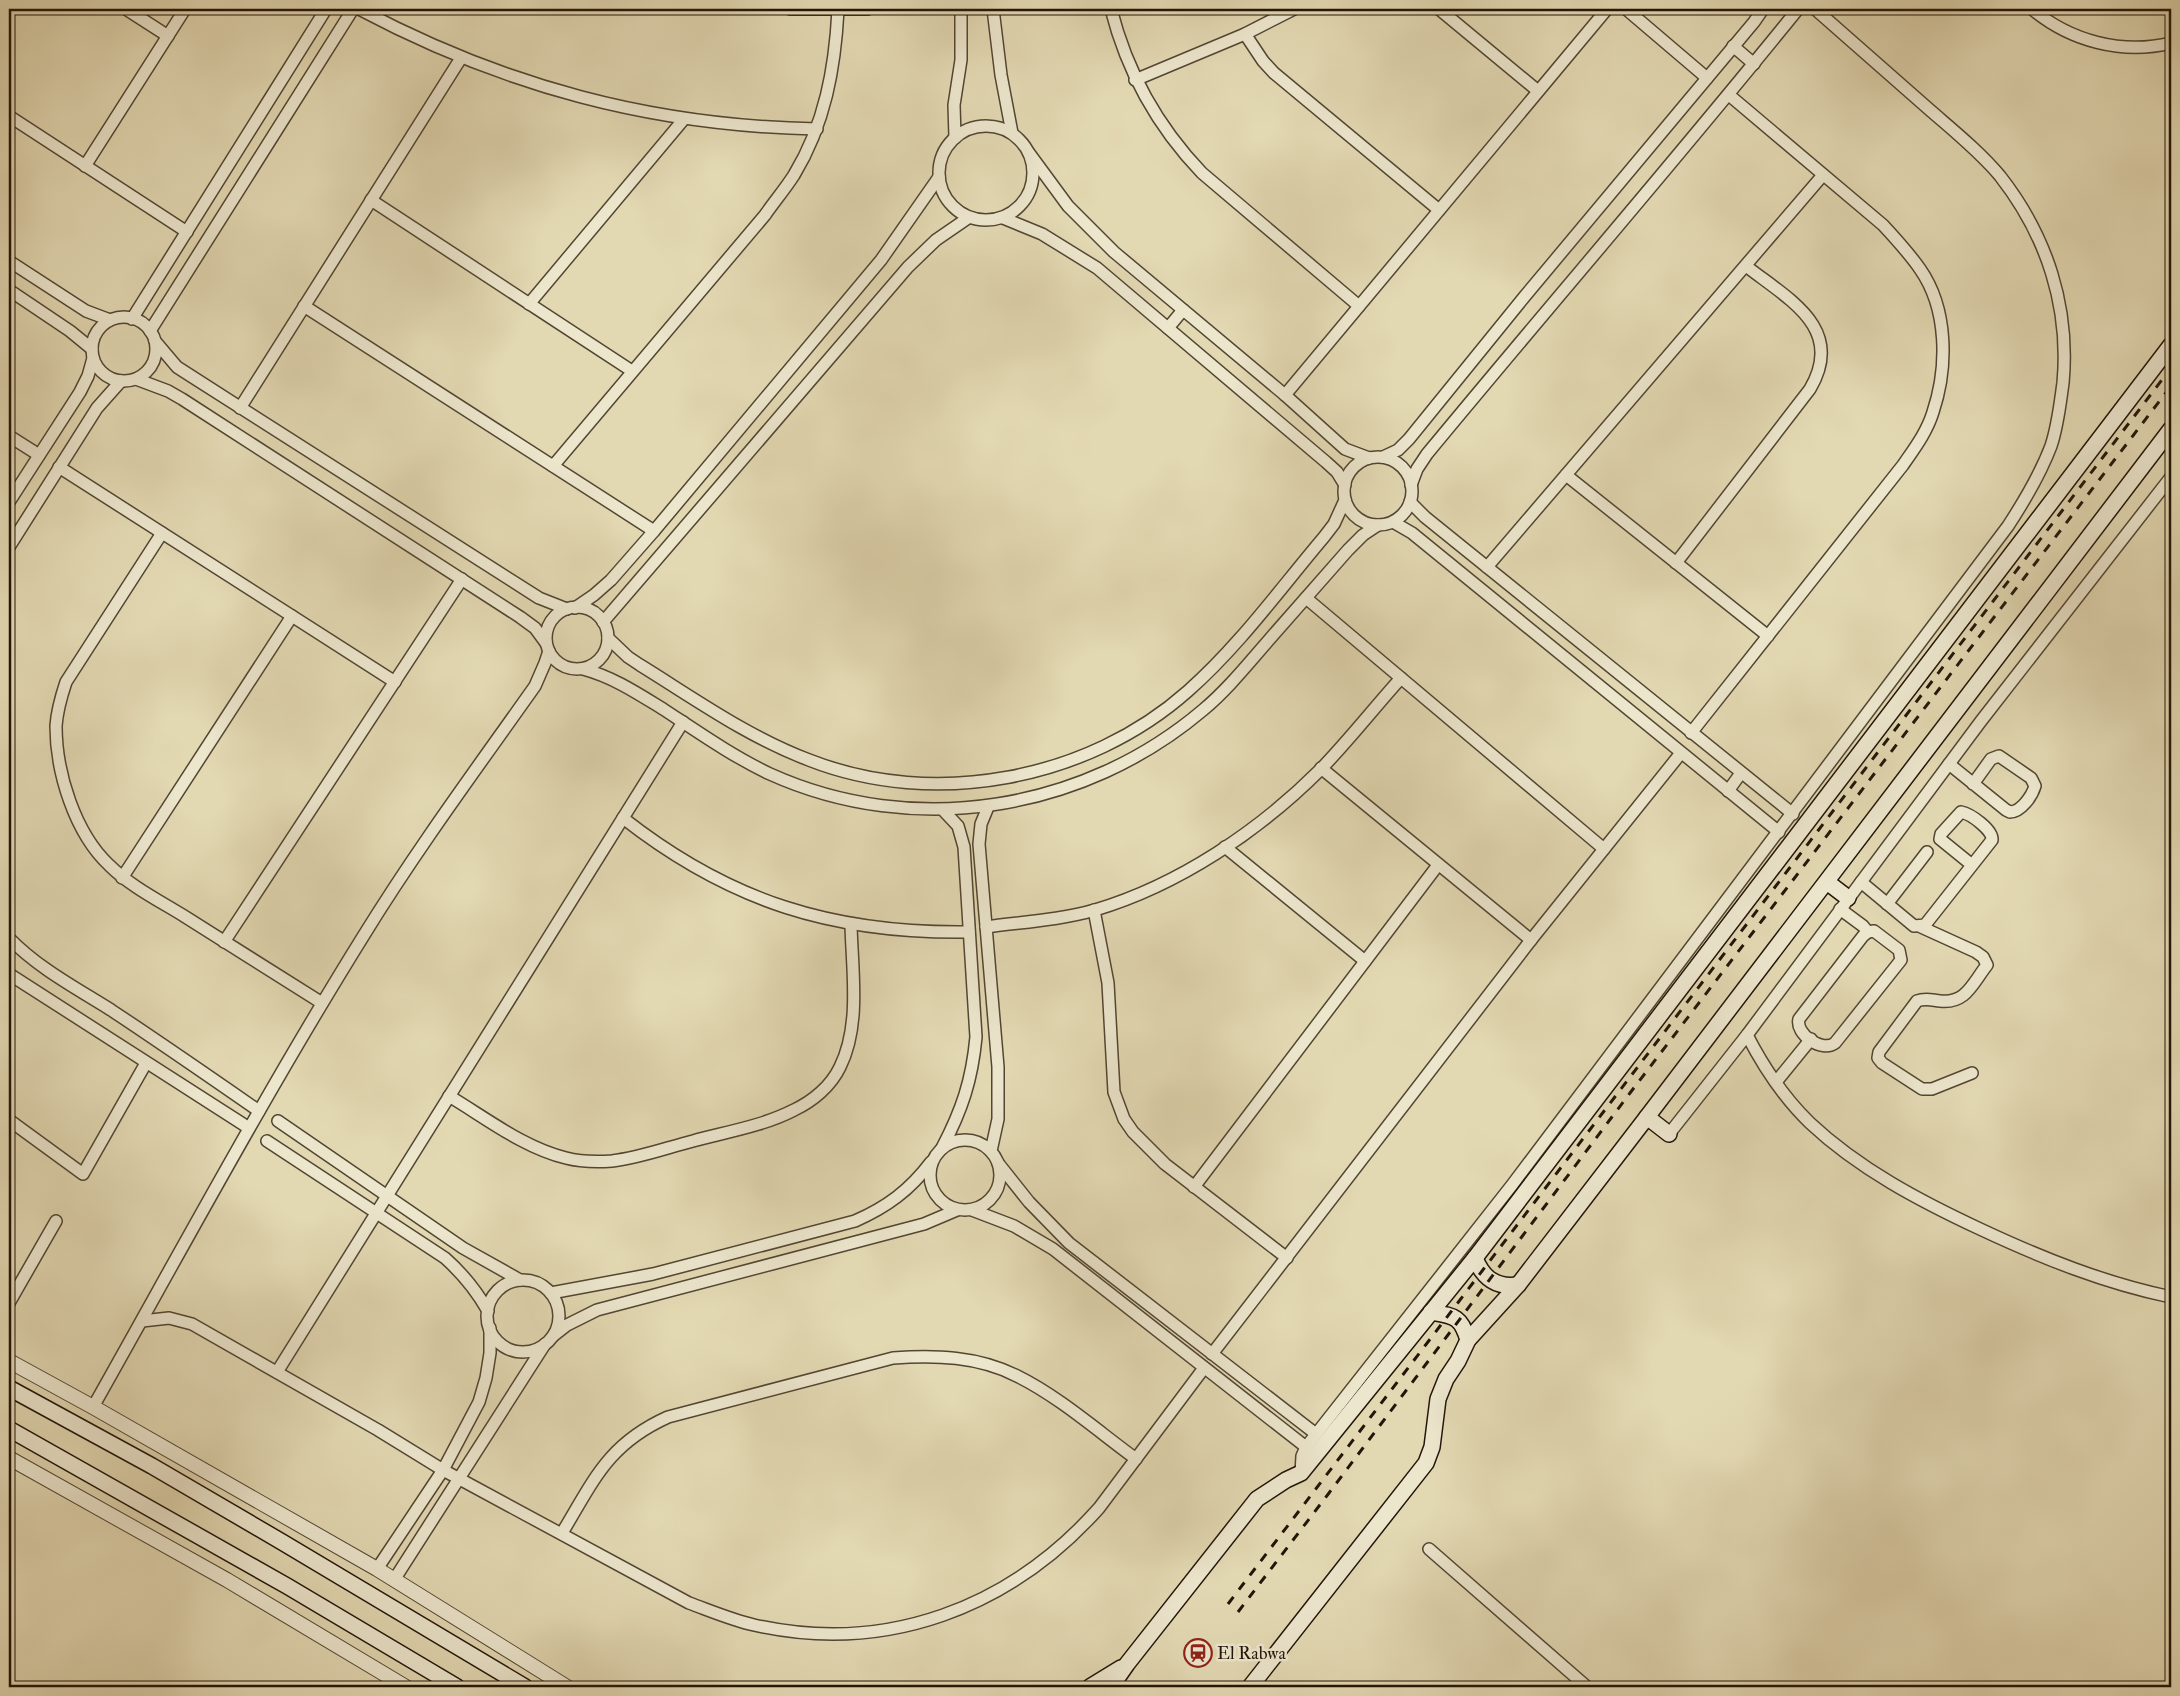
<svg xmlns="http://www.w3.org/2000/svg" width="2180" height="1696" font-family="'IM FELL Double Pica',serif">
  <style>
    .lines { fill: none; stroke-linecap: round; stroke-linejoin: round }
    .minor-casing { stroke: #524633; stroke-width: 14 }
    .tertiary-casing { stroke: #524633; stroke-width: 16 }
    .secondary-casing { stroke: #221509; stroke-width: 18 }
    .minor { stroke: #ece6cd; stroke-width: 11 }
    .tertiary { stroke: #ece6cd; stroke-width: 14 }
    .secondary { stroke: #ece6cd; stroke-width: 15 }
    .rail { stroke: #221509; stroke-width: 3; stroke-dasharray: 9 9; stroke-linecap: butt }
    .labels { text-anchor: middle; stroke-width: 5; stroke-linejoin: round; paint-order: stroke }
    .poi-label { font-size: 18px; fill: #221509; stroke: #ece6cd; text-anchor: start }
  </style>
  <rect width="100%" height="100%" fill="#e2d8b2"/>
  <filter id="stains"><feTurbulence type="fractalNoise" baseFrequency=".004" numOctaves="4"/><feColorMatrix values="0 0 0 0 .2 0 0 0 0 .09 0 0 0 0 .02 0 0 0 .5 -.17"/></filter>
  <radialGradient id="worn" r=".72"><stop offset=".6" stop-color="#630" stop-opacity="0"/><stop offset="1" stop-color="#630" stop-opacity=".3"/></radialGradient>
  <g class="lines">
    <defs>
      <g id="minor">
        <path d="M126 9 168 36"/>
        <path d="M359 9C504 86 652 126 817 129"/>
        <path d="M790 9H868"/>
        <path d="M993 9 1001 75 1012 133"/>
        <path d="M1111 9C1127 72 1157 126 1202 173L1359 306"/>
        <path d="M1439 9 1538 91"/>
        <path d="M1626 9 1707 78"/>
        <path d="M2032 9C2070 41 2122 55 2171 43"/>
        <path d="M1245 34 1263 61 1274 73 1439 210"/>
        <path d="M1733 46 1754 64"/>
        <path d="M1135 80 1245 34 1294 9"/>
        <path d="M9 116 187 232"/>
        <circle cx="986" cy="173" r="47"/>
        <path d="M955 138 954 105 961 60V9"/>
        <path d="M1029 153 1068 206 1114 252 1285 395 1345 449 1369 458"/>
        <path d="M85 166 185 9"/>
        <path d="M371 200 632 371"/>
        <path d="M1003 218 1042 234 1097 268 1326 462 1337 472 1345 485"/>
        <path d="M9 261 86 311 110 320"/>
        <path d="M9 290 70 331 92 349"/>
        <path d="M529 304 684 119"/>
        <path d="M304 306 654 531"/>
        <circle cx="124" cy="349" r="32"/>
        <path d="M132 319 326 9"/>
        <path d="M1168 328 1183 310"/>
        <path d="M150 331 353 9"/>
        <path d="M155 341 177 367 191 376 539 598 567 609"/>
        <path d="M136 379 168 391 182 399 520 617 535 628 546 643"/>
        <path d="M1285 395 1607 9"/>
        <path d="M240 408 461 58"/>
        <path d="M9 436 39 455"/>
        <path d="M1383 457 1398 450 1409 439 1525 296 1754 22 1763 9"/>
        <circle cx="1378" cy="491" r="34"/>
        <path d="M553 466 765 215C774 202 785 189 794 175 825 124 835 68 838 10"/>
        <path d="M59 467 395 682"/>
        <path d="M1566 475 1768 636"/>
        <path d="M1411 485 1417 469 1427 454C1550 305 1677 159 1798 9"/>
        <path d="M9 502 80 392 88 376 93 358"/>
        <path d="M1410 502 1425 517 1793 814"/>
        <path d="M1393 522 1412 533 1779 832"/>
        <path d="M162 533 66 682C61 697 57 711 56 726 56 773 75 833 109 865 130 886 158 900 184 916 230 945 276 974 322 1003"/>
        <path d="M9 547 97 408 121 381"/>
        <path d="M1676 563 1810 389C1846 328 1788 299 1746 266"/>
        <path d="M1487 567 1823 175"/>
        <path d="M1306 598 1604 849"/>
        <circle cx="577" cy="638" r="31"/>
        <path d="M575 608 594 595 611 580 654 531 881 260 939 177"/>
        <path d="M603 622 908 267 936 240 968 218"/>
        <path d="M608 638 628 657 640 665C695 699 748 737 809 760 934 809 1088 780 1188 691 1239 646 1280 589 1324 537L1334 524 1345 500"/>
        <path d="M583 669C613 677 637 693 663 709 698 732 732 756 770 774 914 839 1084 811 1203 710 1227 690 1247 665 1268 641 1294 611 1321 581 1348 550L1363 535 1378 525"/>
        <path d="M1691 733 1903 465C1914 449 1927 432 1933 412 1948 367 1948 309 1920 269 1909 253 1896 239 1883 225L1729 95"/>
        <path d="M1949 764 2006 810 2010 812C2021 812 2032 796 2035 786L2031 778 1999 756 1991 759 1973 784"/>
        <path d="M1321 768 1531 940"/>
        <path d="M1728 791 1741 773"/>
        <path d="M988 807 981 824 979 844 998 1067V1119L991 1151"/>
        <path d="M623 818C730 902 834 934 969 932"/>
        <path d="M1225 847 1365 961"/>
        <path d="M122 878 292 616"/>
        <path d="M1861 882 1914 926 1925 925 1992 840C1993 830 1971 814 1961 812L1941 834 1940 839 1972 865"/>
        <path d="M1887 904 1927 852"/>
        <path d="M1840 909 1863 926 1868 932"/>
        <path d="M1094 910 1108 983 1114 1092 1124 1119 1133 1132 1165 1164 1287 1258"/>
        <path d="M986 927C1022 922 1060 920 1095 910 1179 885 1259 831 1321 769 1349 740 1374 708 1401 678"/>
        <path d="M1921 927 1976 952 1983 957 1987 965C1972 984 1966 1004 1940 1001 1931 1000 1925 998 1917 1001L1879 1052 1878 1058 1882 1063 1922 1089H1932L1972 1073"/>
        <path d="M1874 931 1899 950 1901 960 1835 1043C1822 1053 1795 1034 1799 1019L1863 936 1868 932Z"/>
        <path d="M9 938C38 968 76 988 111 1010 161 1043 210 1077 259 1111"/>
        <path d="M224 942 462 579"/>
        <path d="M9 974 249 1128"/>
        <path d="M1747 1035C1763 1066 1784 1098 1810 1123 1859 1169 1920 1201 1980 1229 2042 1258 2104 1283 2171 1297"/>
        <path d="M1776 1082 1811 1039"/>
        <path d="M449 1096C486 1118 524 1148 566 1158 581 1162 597 1162 612 1161 639 1158 666 1148 693 1141 726 1132 763 1126 794 1110 813 1101 831 1086 840 1067 861 1025 852 970 851 925"/>
        <path d="M9 1120 83 1174 146 1063"/>
        <path d="M278 1121 463 1248 520 1280"/>
        <path d="M1669 1134 1747 1035 1981 721 2171 477"/>
        <circle cx="965" cy="1175" r="35"/>
        <path d="M267 1141 445 1258C463 1274 476 1290 488 1311"/>
        <path d="M942 1148C962 1110 972 1080 976 1037L964 847 958 826 943 810"/>
        <path d="M998 1163 1029 1202 1069 1243 1316 1434"/>
        <path d="M1194 1187 1438 865"/>
        <path d="M972 1210 1014 1226 1053 1249 1306 1447"/>
        <circle cx="523" cy="1316" r="36"/>
        <path d="M551 1293 653 1274 855 1221C887 1207 910 1190 931 1162"/>
        <path d="M9 1303 56 1221"/>
        <path d="M142 1321 169 1318 192 1324 378 1430 443 1470 689 1603C711 1611 732 1620 754 1625 886 1655 1010 1608 1099 1508L1204 1368"/>
        <path d="M553 1336 567 1325 597 1310 924 1224 957 1210"/>
        <path d="M1212 1354 1531 940 1681 753"/>
        <path d="M277 1372 683 722"/>
        <path d="M93 1407C182 1249 268 1089 364 935 417 849 477 768 535 686L545 663 549 651"/>
        <path d="M1301 1473 1302 1456 1306 1447 1512 1185 2008 526C2025 500 2040 475 2051 446 2058 425 2060 404 2063 383 2070 307 2047 236 2000 176 1980 152 1954 131 1931 111 1892 77 1854 43 1815 9"/>
        <path d="M562 1533C594 1480 608 1444 668 1417L893 1358C935 1355 978 1356 1017 1376 1058 1396 1099 1432 1136 1459"/>
        <path d="M1429 1549 1587 1687"/>
        <path d="M377 1569 443 1470 479 1402 486 1378 490 1353V1328"/>
        <path d="M394 1580 545 1344"/>
      </g>
      <g id="tertiary">
        <path d="M9 1361 93 1407 377 1569 567 1687"/>
        <path d="M9 1458 227 1580 406 1687"/>
      </g>
      <g id="secondary">
        <path d="M1827 882 1848 898"/>
        <path d="M1647 1117 1669 1134"/>
        <path d="M1475 1258C1483 1278 1496 1288 1518 1285"/>
        <path d="M1431 1312C1454 1316 1461 1316 1468 1340"/>
        <path d="M9 1388 152 1466 282 1542 525 1687"/>
        <path d="M9 1429 287 1586 457 1687"/>
        <path d="M1090 1687 1121 1668"/>
        <path d="M1111 1687 1127 1664 1257 1499 1286 1480 1301 1473 1475 1258 2171 345"/>
        <path d="M1250 1687 1426 1463 1432 1447 1438 1399 1446 1379 1458 1361 1468 1340 1518 1285 1647 1117 2171 429"/>
      </g>
    </defs>
    <use href="#minor" class="minor-casing"/>
    <use href="#tertiary" class="tertiary-casing"/>
    <use href="#secondary" class="secondary-casing"/>
    <use href="#minor" class="minor"/>
    <use href="#tertiary" class="tertiary"/>
    <use href="#secondary" class="secondary"/>
    <g class="rail">
      <path d="M1228 1604 2171 368"/>
      <path d="M1238 1612 1329 1493 1630 1093 2171 386"/>
    </g>
  </g>
  <defs>
    <symbol id="station-ring" viewBox="-11 -11 22 22"><circle r="9.5" fill="#ece6cd" stroke="#8f2418" stroke-width="1.5"/><path d="M-3-6H3Q5-6 5-4V2Q5 4 3 4L4.5 6H3L1.5 4h-3L-3 6H-4.5L-3 4Q-5 4-5 2V-4Q-5-6-3-6ZM-3.5-4v3h7v-3ZM-3.5 1v1.5H-2V1ZM2 1v1.5H3.5V1Z" fill="#8f2418"/></symbol>
  </defs>
  <g fill-rule="evenodd">
    <use href="#station-ring" x="1182" y="1637" width="32" height="32"/>
  </g>
  <g class="labels">
    <g class="poi-label">
      <text x="1217" y="1659">El Rabwa</text>
    </g>
  </g>
  <rect width="2180" height="1696" fill="none" stroke="#e2d8b2" stroke-width="30"/>
  <rect x="10" y="10" width="2160" height="1676" fill="none" stroke="#221509" stroke-width="2.5"/>
  <rect x="15" y="15" width="2150" height="1666" fill="none" stroke="#221509"/>
  <rect width="100%" height="100%" filter="url(#stains)"/>
  <rect width="100%" height="100%" fill="url(#worn)"/>
</svg>
